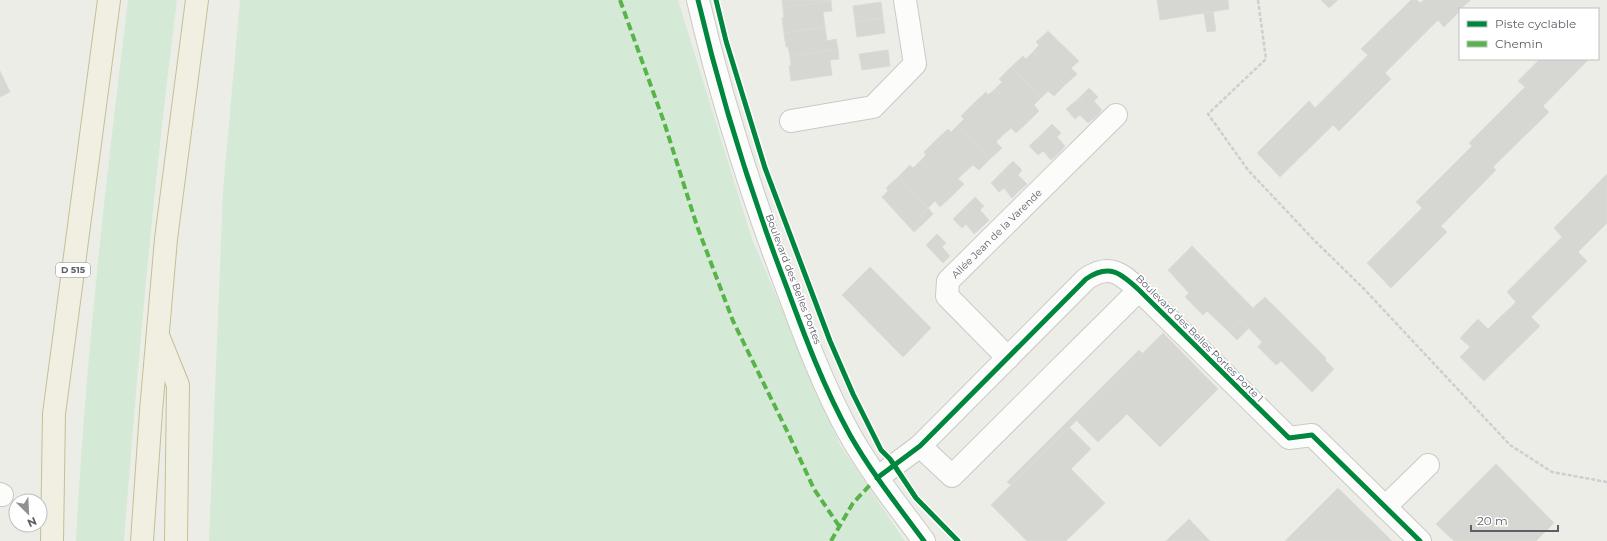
<svg xmlns="http://www.w3.org/2000/svg" width="1607" height="541" font-family="Montserrat,sans-serif">
  <style>
    .green { fill: #d5ead6 }
    .building { fill: #d6d6d2; stroke: #dcdcd6 }
    .lines { fill: none; stroke-linecap: round; stroke-linejoin: round }
    .minor-casing { stroke: #c9cac8; stroke-width: 24 }
    .highway-casing { stroke: #c5bf94; stroke-width: 24 }
    .path { stroke: #cbcfce; stroke-width: 2.5; stroke-dasharray: 4 2; stroke-linecap: butt }
    .minor { stroke: #fcfcfb; stroke-width: 22 }
    .highway { stroke: #f0efe1; stroke-width: 22 }
    .quiet { stroke: #58b449; stroke-width: 4; stroke-dasharray: 8 4; stroke-linecap: butt }
    .cycleway-casing { stroke: #fff; stroke-width: 8 }
    .cycleway { stroke: #00873e; stroke-width: 5 }
    .labels { text-anchor: middle; stroke-width: 3.5; stroke-linejoin: round; paint-order: stroke }
    .shield { fill: #fff; stroke: #8e8f94; stroke-width: 1 }
    .shield-label { font-size: 9px; font-weight: bold; fill: #5d5f66 }
    .street-label { font-size: 10px; fill: #5d5f66; stroke: #fff }
  </style>
  <rect width="100%" height="100%" fill="#edede7"/>
  <g class="green">
    <path d="M128 0H177C154 180 138 360 124 541H76C85 360 106 180 128 0Z"/>
    <path d="M240 0H678L752 239 840 445 905 541H209L223 190Z"/>
  </g>
  <g class="building">
    <path d="M782 0H831V1L783 8Z"/>
    <path d="M1157 0H1228L1229 9 1160 20Z"/>
    <path d="M1321 0H1338L1329 8Z"/>
    <path d="M1411 0H1417L1420 3 1424 0H1471L1460 9V11L1444 27 1438 20 1385 73 1391 79 1339 131 1333 125 1280 177 1257 153 1309 101 1315 108 1368 55 1361 49Z"/>
    <path d="M831 1 832 11 823 12 825 27 784 33 782 18H784L783 8Z"/>
    <path d="M881 2 883 18 855 22 853 6Z"/>
    <path d="M1213 12 1216 31 1207 32 1204 13Z"/>
    <path d="M883 18 885 33 857 37 855 22Z"/>
    <path d="M825 27 827 41 836 39 838 49 790 57 788 47H786L784 33Z"/>
    <path d="M1048 31 1079 61 1071 68 1077 74 1065 85 1033 52 1039 45 1036 42Z"/>
    <path d="M838 49 839 59 830 60 832 75 791 81 789 66H791L790 57Z"/>
    <path d="M888 50 890 66 862 70 859 54Z"/>
    <path d="M1033 52 1065 85 1054 96 1048 91 1041 98 1011 67 1023 56 1026 59Z"/>
    <path d="M1540 59H1589L1543 106 1549 112 1493 167 1496 170 1441 226 1447 232 1391 288 1367 263 1422 208 1416 202 1472 146 1469 143 1525 87 1518 81Z"/>
    <path d="M1011 67 1041 98 1034 105 1039 111 1028 122 995 89 1002 82 999 79Z"/>
    <path d="M0 71 10 92 0 97Z"/>
    <path d="M1089 88 1098 97 1094 101 1102 110 1096 117 1078 99Z"/>
    <path d="M995 89 1028 122 1016 133 1011 128 1003 135 973 104 986 92 988 95Z"/>
    <path d="M1078 99 1096 117 1088 123 1080 115 1075 119 1066 109Z"/>
    <path d="M973 104 1003 135 996 142 1002 148 990 159 958 125 964 119 961 116Z"/>
    <path d="M1052 124 1061 133 1057 137 1065 146 1059 153 1041 135Z"/>
    <path d="M958 125 990 159 979 170 973 165 965 172 936 140 948 129 951 132Z"/>
    <path d="M1041 135 1059 153 1051 160 1043 151 1038 155 1029 146Z"/>
    <path d="M936 140 965 172 958 179 964 184 952 196 920 161 926 155 924 152Z"/>
    <path d="M920 161 952 196 940 207 935 201 928 208 898 177 910 165 913 168Z"/>
    <path d="M1013 161 1022 170 1018 175 1027 184 1019 191 1002 172Z"/>
    <path d="M1002 172 1019 191 1012 198 1004 188 999 192 991 183Z"/>
    <path d="M1607 174V223L1578 252 1587 261 1531 317 1540 326 1484 381 1460 357 1470 347 1460 338 1478 319 1488 329 1516 302 1507 292 1562 237 1554 228Z"/>
    <path d="M898 177 928 208 920 215 926 221 914 232 882 197 888 191 886 188Z"/>
    <path d="M975 197 984 206 980 210 989 220 982 227 964 208Z"/>
    <path d="M928 208 933 214 926 221 920 215Z"/>
    <path d="M964 208 982 227 974 234 966 224 962 228 953 219Z"/>
    <path d="M937 234 946 243 942 247 950 256 943 263 926 245Z"/>
    <path d="M1192 246 1253 308 1265 297 1326 358 1325 360 1334 369 1312 392 1281 361 1276 365 1258 347 1262 342 1241 320 1229 332 1207 311 1203 315 1185 297 1189 293 1168 270Z"/>
    <path d="M870 267 931 328 903 357 842 295Z"/>
    <path d="M1241 320 1249 328 1237 340 1229 332Z"/>
    <path d="M1163 333 1218 389 1160 447 1127 414 1098 442 1076 420Z"/>
    <path d="M1139 350 1143 354 1069 428 1011 485 1007 482Z"/>
    <path d="M1069 427 1091 449 1071 469 1105 503 1066 541H1027L991 505Z"/>
    <path d="M1496 464 1554 523 1536 541H1454L1436 524Z"/>
    <path d="M1338 488 1392 541H1285Z"/>
    <path d="M1189 519 1210 541H1166Z"/>
  </g>
  <g class="lines">
    <defs>
      <g id="minor">
        <path d="M698 0C721 98 751 194 787 288 805 337 824 388 850 435 871 472 898 506 924 541"/>
        <path d="M791 121 873 107 915 64 905 0"/>
        <path id="s1" d="M1008 358 947 296 948 281 1116 115"/>
        <path d="M920 446 952 476 1139 290"/>
        <path d="M877 478 920 446 1086 279C1109 263 1121 273 1139 290L1289 438 1312 435 1420 541"/>
        <path d="M0 494 2 495"/>
        <path d="M1385 507 1428 465"/>
      </g>
      <g id="highway">
        <path d="M159 338 178 385 176 541"/>
        <path d="M52 541 54 414 109 0"/>
        <path d="M142 541 151 411 166 239 197 0"/>
      </g>
    </defs>
    <use href="#minor" class="minor-casing"/>
    <use href="#highway" class="highway-casing"/>
    <path class="path" d="M1258 0 1266 59 1208 114 1248 170 1313 239 1365 290 1510 445 1552 472 1607 482"/>
    <use href="#minor" class="minor"/>
    <use href="#highway" class="highway"/>
    <g class="quiet">
      <path d="M620 0 664 122 697 226 733 321 789 435 814 489 839 526"/>
      <path d="M831 541 853 503 870 485"/>
    </g>
    <defs>
      <g id="cycleway">
        <path d="M698 0C721 98 751 194 787 288 805 337 824 388 850 435 871 472 898 506 924 541"/>
        <path d="M716 0 726 41 765 168 830 341 853 394 881 450 890 459 916 498 958 541"/>
        <path d="M877 478 920 446 1086 279C1109 263 1121 273 1139 290L1289 438 1312 435 1420 541"/>
      </g>
    </defs>
    <use href="#cycleway" class="cycleway-casing"/>
    <use href="#cycleway" class="cycleway"/>
  </g>
  <g class="labels">
    <rect class="shield" x="56" y="263" width="34" height="14" rx="3"/>
    <g class="shield-label">
      <text x="73" y="273">D 515</text>
    </g>
    <g class="street-label">
      <text dy="4" stroke="none"><textPath href="#s1" startOffset="170">Allée Jean de la Varende</textPath></text>
      <text transform="translate(794 279) rotate(69)" y="4">Boulevard des Belles Portes</text>
      <text transform="translate(1200 338) rotate(45)" y="4">Boulevard des Belles Portes Porte 1</text>
    </g>
  </g>
  <rect x="1459" y="8" width="140" height="52" fill="#ffffff" stroke="#bebfc2"/>
  <rect x="1467" y="21" width="20" height="6" fill="#00873e" stroke="#bebfc2"/>
  <text x="1495" y="28" font-size="12" fill="#5d5f66">Piste cyclable</text>
  <rect x="1467" y="41" width="20" height="6" fill="#58b449" stroke="#bebfc2"/>
  <text x="1495" y="48" font-size="12" fill="#5d5f66">Chemin</text>
  <g transform="translate(28 513) rotate(156)"><circle r="19" fill="#ffffff" stroke="#bebfc2"/>
  <path d="M0-3L7 15L0 10L-7 15Z" fill="#8f9193"/>
  <text y="-6" font-size="11" font-weight="bold" text-anchor="middle" fill="#5d5f66">N</text>
  </g>
  <path d="M1471 525v6h87v-6" fill="none" stroke="#5d5f66" stroke-width="2"/>
  <text x="1477" y="525" font-size="12" fill="#5d5f66" stroke="#ffffff" stroke-width="3" paint-order="stroke">20 m</text>
</svg>
